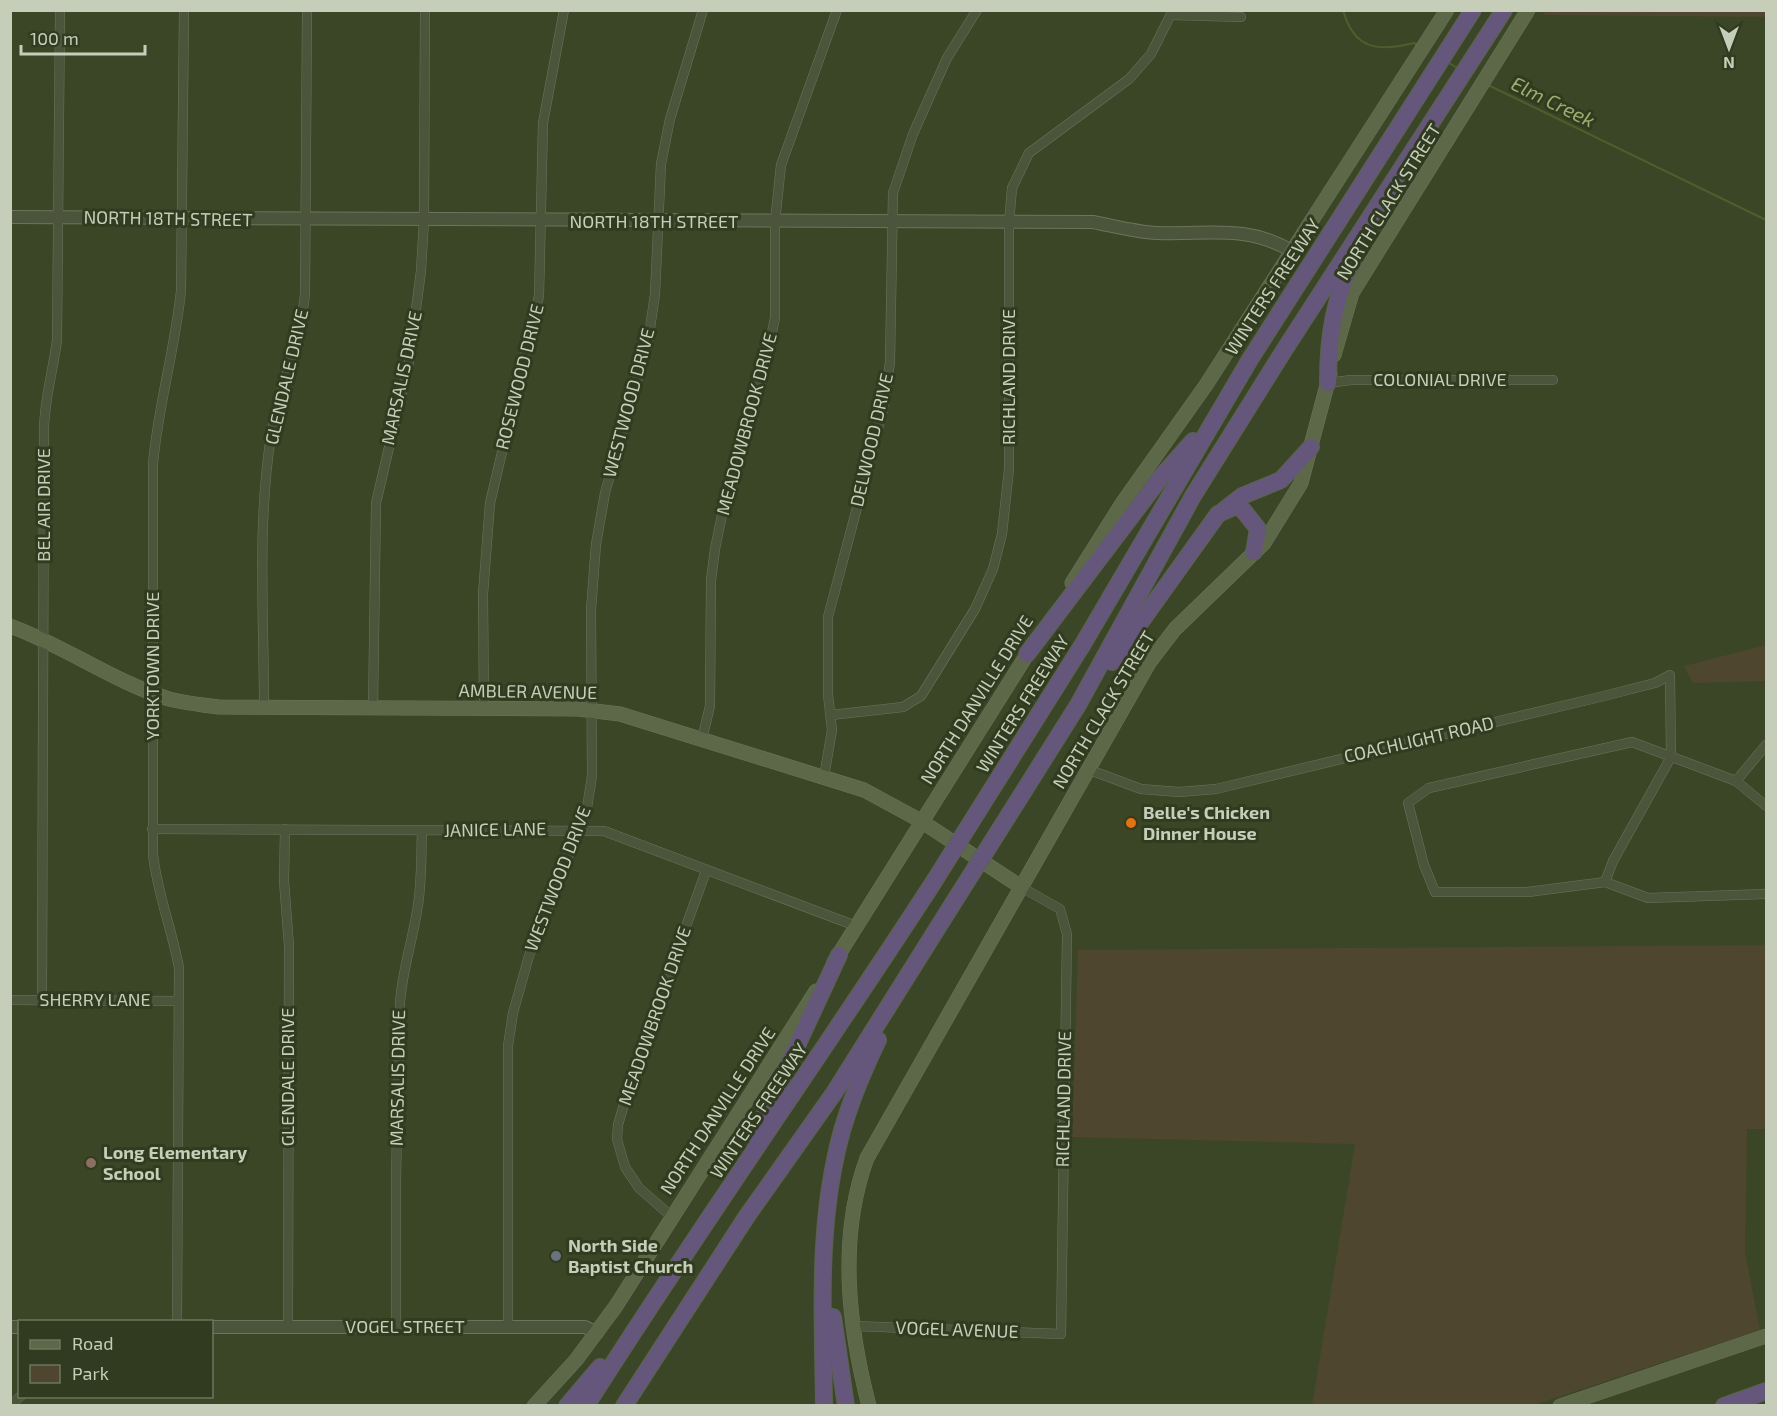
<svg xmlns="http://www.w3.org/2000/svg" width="1777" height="1416" font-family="'Exo 2',sans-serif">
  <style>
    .green { fill: #4e462e }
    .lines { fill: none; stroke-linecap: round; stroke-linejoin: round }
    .stream { stroke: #4d5f2c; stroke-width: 2 }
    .minor-casing { stroke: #6c755c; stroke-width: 10 }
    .tertiary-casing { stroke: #6c755c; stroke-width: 14 }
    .secondary-casing { stroke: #6c755c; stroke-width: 15 }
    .motorway-casing { stroke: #596349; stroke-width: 18 }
    .minor { stroke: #4c553b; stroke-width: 9 }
    .tertiary { stroke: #4c553b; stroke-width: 12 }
    .secondary { stroke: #5c6848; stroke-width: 14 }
    .motorway { stroke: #65577c; stroke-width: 16 }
    .motorway-bridge-casing { stroke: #596349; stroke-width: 18; stroke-linecap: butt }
    .motorway-bridge { stroke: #65577c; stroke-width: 16 }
    .food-dot { fill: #e8710a; stroke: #313b1f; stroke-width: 2 }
    .education-dot { fill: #8d6e63; stroke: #313b1f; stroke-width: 2 }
    .worship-dot { fill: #6b7280; stroke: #313b1f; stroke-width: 2 }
    .labels { text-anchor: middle; stroke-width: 6; stroke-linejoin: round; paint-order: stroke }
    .street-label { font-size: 18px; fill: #c6ceb9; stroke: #313b1f }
    .poi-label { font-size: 18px; font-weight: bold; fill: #c6ceb9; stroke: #313b1f; text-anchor: start }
    .water-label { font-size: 20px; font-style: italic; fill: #99af70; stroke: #313b1f }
  </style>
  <rect width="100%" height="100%" fill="#3b4626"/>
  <g class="green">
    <path d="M1546 11 1766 10V17L1543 15Z"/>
    <path d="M1766 645V681L1693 683 1684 666Z"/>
    <path d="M1766 945V1129H1747L1745 1252 1760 1330 1534 1405H1312L1355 1144 1072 1137 1078 950Z"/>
  </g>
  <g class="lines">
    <g class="stream">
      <path d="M1343 10C1354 50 1378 52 1414 43L1418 45"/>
      <path d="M1449 63 1459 69"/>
      <path d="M1488 85 1766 220"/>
    </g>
    <defs>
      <g id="minor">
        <path d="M1171 15 1241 17"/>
        <path d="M1328 383 1351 380H1553"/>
        <path d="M264 707C264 617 257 525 271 436 279 388 300 343 305 294L307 10"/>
        <path d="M484 708 483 594 490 503 539 296 543 123 564 10"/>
        <path d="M373 709 376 503 409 362 421 271 424 220 425 10"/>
        <path d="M831 715 903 707 921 696 975 609 993 569 1002 534 1009 469V223L1012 188 1029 153 1129 79 1151 54 1173 10"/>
        <path d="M702 739 710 706 711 580 715 549 722 515 763 375 775 318V222L781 165 837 10"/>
        <path d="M1087 769 1141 789 1179 792 1216 789 1600 697 1655 683 1670 675 1671 757 1613 861 1605 882 1528 892H1435L1424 865 1408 803 1429 788 1632 742 1736 781 1766 806"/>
        <path d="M824 777 832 730 828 695V617L884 406 890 362 893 193 913 134 947 58 977 10"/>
        <path d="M1736 781 1766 745"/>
        <path d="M152 829 604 831 856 926"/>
        <path d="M285 829 284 881 289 946 288 1326"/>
        <path d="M1605 882 1648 898 1766 894"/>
        <path d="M10 1000 179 1001"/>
        <path d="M42 1000 44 428C45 396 53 371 57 340L60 10"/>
        <path d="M671 1216 639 1188 625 1167 617 1139 618 1125 634 1070 706 871"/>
        <path d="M177 1322 179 968C172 929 157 893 153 854V464C158 406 175 349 181 291L184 10"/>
        <path d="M854 1326 1061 1334 1067 934 1060 909 1021 887"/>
        <path d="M508 1327V1046L513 1013 529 956 587 808 592 776 591 610 596 544 605 493 648 342 655 294 661 164 670 119 703 10"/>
        <path d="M396 1328V1178L400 1003C402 972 412 942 417 911 422 885 421 858 422 831"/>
        <path d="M10 1405 21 1396"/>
      </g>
      <g id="tertiary">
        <path d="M10 217 1093 222C1114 226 1136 232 1157 233 1209 235 1245 224 1292 251"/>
        <path d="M10 1327H20"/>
        <path d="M212 1327H585L597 1333"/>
      </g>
      <g id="secondary">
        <path d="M1334 355 1352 293 1528 10"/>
        <path d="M1072 583 1123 502 1206 385 1447 10"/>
        <path d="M10 626C65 646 114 682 169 699 185 703 202 705 219 707L578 709 620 714 864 790 921 821 1021 887"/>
        <path d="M834 962 1033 645"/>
        <path d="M534 1406 576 1360 616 1306 816 991"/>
        <path d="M869 1406C848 1325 838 1237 867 1158L1149 663 1175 629 1264 543 1301 483 1330 374"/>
        <path d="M1560 1406 1766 1336"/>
      </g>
      <g id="motorway">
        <path d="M1328 383C1328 336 1334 298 1355 256"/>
        <path d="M1224 510 1242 496 1281 480 1311 447"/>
        <path d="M1027 654 1161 477 1193 441"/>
        <path d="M1112 662 1218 514 1236 506 1243 510 1258 529 1254 552"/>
        <path d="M980 808 1083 644 1249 361 1473 10"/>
        <path d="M1000 829 1078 705 1193 496 1283 352 1504 10"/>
        <path d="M755 1136 839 955"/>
        <path d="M833 1317 846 1406"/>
        <path d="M567 1406 600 1367"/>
        <path d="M586 1406C698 1229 819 1059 933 883"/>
        <path d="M624 1406 747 1216 834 1093 957 897"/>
        <path d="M824 1406C823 1324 818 1240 835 1160 843 1118 860 1078 878 1040"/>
        <path d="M1724 1406 1766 1391"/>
      </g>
    </defs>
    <use href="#minor" class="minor-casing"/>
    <use href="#tertiary" class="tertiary-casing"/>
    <use href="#secondary" class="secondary-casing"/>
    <use href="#motorway" class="motorway-casing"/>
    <use href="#minor" class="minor"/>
    <use href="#tertiary" class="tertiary"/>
    <use href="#secondary" class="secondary"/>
    <use href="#motorway" class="motorway"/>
    <defs>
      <g id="motorway-bridge">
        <path d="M933 883 980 808"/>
        <path d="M957 897 1000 829"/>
      </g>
    </defs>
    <use href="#motorway-bridge" class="motorway-bridge-casing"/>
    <use href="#motorway-bridge" class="motorway-bridge"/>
  </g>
  <circle class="food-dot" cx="1131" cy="823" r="6"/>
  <circle class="education-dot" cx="91" cy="1163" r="6"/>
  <circle class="worship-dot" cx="556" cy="1256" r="6"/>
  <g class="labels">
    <g class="street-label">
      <text transform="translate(1389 202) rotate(-58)" y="6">NORTH CLACK STREET</text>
      <text transform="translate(168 219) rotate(1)" y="6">NORTH 18TH STREET</text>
      <text x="654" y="228">NORTH 18TH STREET</text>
      <text transform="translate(1273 287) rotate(-57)" y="6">WINTERS FREEWAY</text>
      <text transform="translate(287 377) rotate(-77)" y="6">GLENDALE DRIVE</text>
      <text transform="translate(520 377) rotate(-76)" y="6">ROSEWOOD DRIVE</text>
      <text transform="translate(1009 377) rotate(-90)" y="6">RICHLAND DRIVE</text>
      <text transform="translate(402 378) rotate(-78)" y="6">MARSALIS DRIVE</text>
      <text x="1440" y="386">COLONIAL DRIVE</text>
      <text transform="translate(629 403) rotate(-75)" y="6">WESTWOOD DRIVE</text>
      <text transform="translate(747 424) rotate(-75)" y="6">MEADOWBROOK DRIVE</text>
      <text transform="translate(872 440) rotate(-77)" y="6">DELWOOD DRIVE</text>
      <text transform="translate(44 505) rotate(-90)" y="6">BEL AIR DRIVE</text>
      <text transform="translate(153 666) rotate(-90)" y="6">YORKTOWN DRIVE</text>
      <text transform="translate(528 692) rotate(1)" y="6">AMBLER AVENUE</text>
      <text transform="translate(977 700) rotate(-58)" y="6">NORTH DANVILLE DRIVE</text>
      <text transform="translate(1023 704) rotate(-58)" y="6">WINTERS FREEWAY</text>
      <text transform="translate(1104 710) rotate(-59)" y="6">NORTH CLACK STREET</text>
      <text transform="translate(1419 740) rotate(-13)" y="6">COACHLIGHT ROAD</text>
      <text transform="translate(495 830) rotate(-1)" y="6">JANICE LANE</text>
      <text transform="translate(558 879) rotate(-69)" y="6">WESTWOOD DRIVE</text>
      <text x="95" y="1006">SHERRY LANE</text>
      <text transform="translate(655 1016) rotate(-71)" y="6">MEADOWBROOK DRIVE</text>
      <text transform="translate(288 1077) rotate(-90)" y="6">GLENDALE DRIVE</text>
      <text transform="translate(398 1078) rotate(-89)" y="6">MARSALIS DRIVE</text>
      <text transform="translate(1064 1099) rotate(-89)" y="6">RICHLAND DRIVE</text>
      <text transform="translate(718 1111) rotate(-57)" y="6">NORTH DANVILLE DRIVE</text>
      <text transform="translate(759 1111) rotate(-56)" y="6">WINTERS FREEWAY</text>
      <text x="405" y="1333">VOGEL STREET</text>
      <text transform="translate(957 1330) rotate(2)" y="6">VOGEL AVENUE</text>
    </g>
    <g class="poi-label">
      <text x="1143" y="819">Belle's Chicken<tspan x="1143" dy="21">Dinner House</tspan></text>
      <text x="103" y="1159">Long Elementary<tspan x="103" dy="21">School</tspan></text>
      <text x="568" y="1252">North Side<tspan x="568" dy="21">Baptist Church</tspan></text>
    </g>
    <g class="water-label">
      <text transform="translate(1553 102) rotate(26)" y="7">Elm Creek</text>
    </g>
  </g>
  <rect width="1777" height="1416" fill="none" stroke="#c6ceb9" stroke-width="24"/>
  <rect x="18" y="1320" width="195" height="78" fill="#313b1f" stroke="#6d765d" stroke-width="1.5"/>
  <rect x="30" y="1340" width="30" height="9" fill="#5c6848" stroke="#6d765d" stroke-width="1.5"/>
  <text x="72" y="1350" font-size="18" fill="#c6ceb9">Road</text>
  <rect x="30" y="1365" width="30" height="18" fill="#4e462e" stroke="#6d765d" stroke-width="1.5"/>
  <text x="72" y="1380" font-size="18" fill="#c6ceb9">Park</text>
  <g transform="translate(1729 48) rotate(180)" stroke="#313b1f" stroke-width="4.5" paint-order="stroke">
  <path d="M0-4.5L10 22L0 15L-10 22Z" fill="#c6ceb9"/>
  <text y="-9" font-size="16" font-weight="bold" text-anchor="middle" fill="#c6ceb9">N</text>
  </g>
  <path d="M21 45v9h124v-9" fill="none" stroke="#c6ceb9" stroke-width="3"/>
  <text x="30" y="45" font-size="18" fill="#c6ceb9" stroke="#313b1f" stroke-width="4.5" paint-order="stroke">100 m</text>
</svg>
